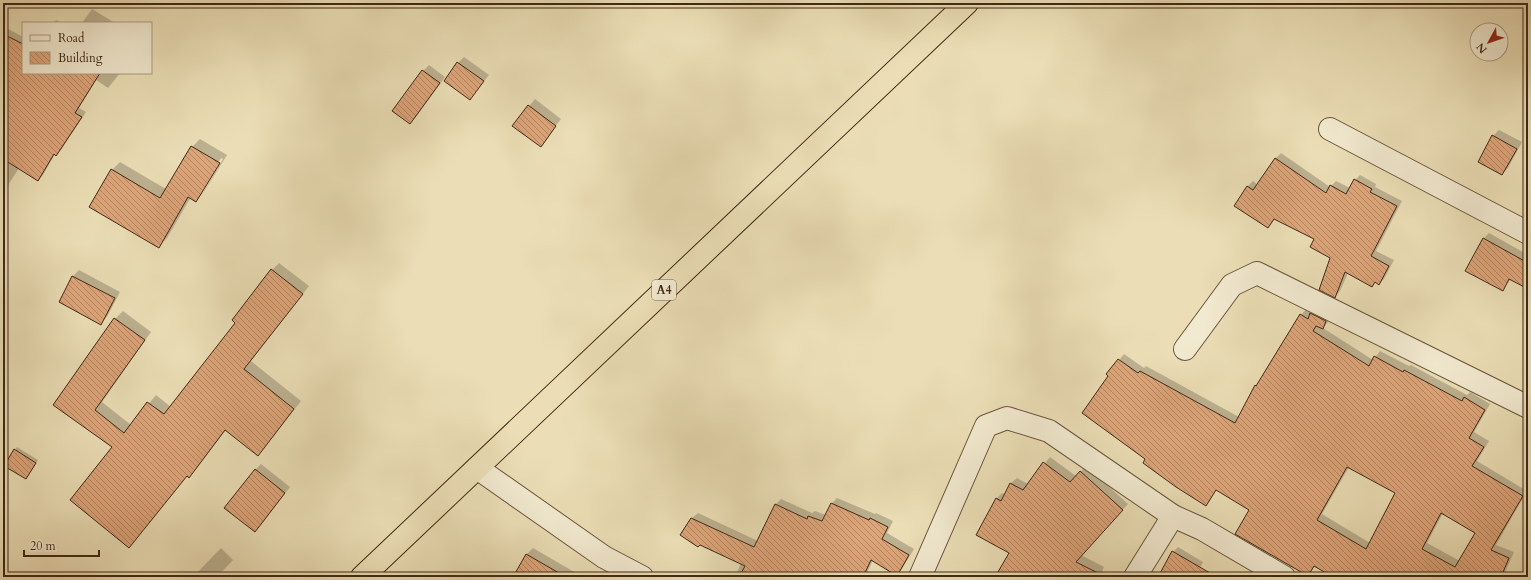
<svg xmlns="http://www.w3.org/2000/svg" width="1531" height="580" font-family="Cardo,serif">
  <style>
    .shadow { fill: #0003; fill-rule: evenodd }
    .building { fill: url(#building-back-hatch); stroke: #412815; fill-rule: evenodd }
    .lines { fill: none; stroke-linecap: round; stroke-linejoin: round }
    .minor-casing { stroke: #6c563d; stroke-width: 24 }
    .highway-casing { stroke: #412815; stroke-width: 24 }
    .minor { stroke: #f2ead0; stroke-width: 22 }
    .highway { stroke: #ebdeb6; stroke-width: 22 }
    .labels { text-anchor: middle; stroke-width: 4; stroke-linejoin: round; paint-order: stroke }
    .shield { fill: #f2ead0; stroke: #76624d; stroke-width: 1 }
    .shield-label { font-size: 12px; font-weight: bold; fill: #412815 }
  </style>
  <defs>
    <pattern id="building-back-hatch" width="6" height="6" patternUnits="userSpaceOnUse"><rect width="6" height="6" fill="#dda57a"/><path d="M-1 5l2 2M0 0l6 6M5-1l2 2" fill="none" stroke="#b58663"/></pattern>
  </defs>
  <rect width="100%" height="100%" fill="#ebdeb6"/>
  <filter id="stains"><feTurbulence type="fractalNoise" baseFrequency=".005" numOctaves="4"/><feColorMatrix values="0 0 0 0 .2 0 0 0 0 .09 0 0 0 0 .02 0 0 0 .5 -.17"/></filter>
  <radialGradient id="worn" r=".72"><stop offset=".6" stop-color="#630" stop-opacity="0"/><stop offset="1" stop-color="#630" stop-opacity=".3"/></radialGradient>
  <g class="shadow">
    <path d="M92 9 115 23H82Z"/>
    <path d="M56 20 62 23H53Z"/>
    <path d="M3 26 23 37V73H120L108 88 96 80 79 108 86 112 61 150 55 154 43 175 38 180 19 168 3 193Z"/>
    <path d="M464 57 489 75 470 99 458 63Z"/>
    <path d="M429 65 445 77 416 117 410 123 423 71Z"/>
    <path d="M535 99 561 119 541 145 514 125Z"/>
    <path d="M1499 130 1522 142 1508 168 1502 174 1493 136Z"/>
    <path d="M200 139 227 155 204 192 196 200 191 197 167 238 159 246 112 170 120 162 166 189 192 147ZM221 158 223 159 203 193H200Z"/>
    <path d="M1281 153 1330 187 1336 181 1350 188 1355 180 1360 175 1376 184 1375 187 1402 201 1376 251 1394 260 1384 279 1379 284 1376 282 1372 286 1348 273 1340 291 1335 297 1331 258 1316 238 1276 218 1268 227 1247 187 1253 181 1258 185 1276 158Z"/>
    <path d="M1489 233 1528 255V288L1511 279 1502 290 1483 239Z"/>
    <path d="M279 263 309 286 251 361 301 401 265 447 257 454 226 430 196 469 189 477 187 475 129 546 113 447 54 404 115 319 123 311 151 332 102 402 131 425 156 395 171 407 237 323 272 270Z"/>
    <path d="M79 270 120 292 107 317 101 323 60 302 73 276Z"/>
    <path d="M1316 308 1331 316 1328 322 1323 328 1373 360 1380 351 1409 366 1411 365 1467 395 1470 392 1490 404 1474 432 1489 441 1477 461 1527 491 1496 545 1514 552 1503 577H1335L1316 565 1308 575 1250 509 1217 489 1205 505 1146 459 1110 375 1108 374 1124 354 1144 368 1146 366 1239 417 1256 386 1261 381 1301 315 1306 309 1312 313ZM1349 467 1396 493 1370 543 1322 514ZM1443 513 1476 533 1460 561 1427 543Z"/>
    <path d="M17 447 38 460 28 475 15 450Z"/>
    <path d="M1050 457 1076 476 1086 466 1128 504 1081 555 1104 567 1101 575 1104 577H1005L1010 553 996 499 1002 493 1005 494 1011 483 1017 478 1028 484Z"/>
    <path d="M261 464 290 487 261 525 255 470Z"/>
    <path d="M837 498 875 514 876 513 893 521 887 533 914 549 902 569 897 574 873 560 865 577H735L741 563 681 535 692 518 698 513 758 541 776 504 781 499 812 513 815 511 826 515 832 503Z"/>
    <path d="M1178 547 1203 562 1197 573 1202 577H1159L1173 552Z"/>
    <path d="M221 548 233 560 217 577H188L191 574 194 576Z"/>
    <path d="M533 548 576 573 573 577H514L527 554Z"/>
  </g>
  <g class="building">
    <path d="M3 34 23 44V73H100L75 113 82 117 56 156 54 154 38 181 3 159Z"/>
    <path d="M457 62 484 81 470 100 444 81Z"/>
    <path d="M422 70 440 83 410 124 392 111Z"/>
    <path d="M528 105 556 126 541 147 512 126Z"/>
    <path d="M1492 135 1517 149 1502 175 1478 162Z"/>
    <path d="M191 146 220 163 196 202 188 197 159 248 89 207 111 169 160 198Z"/>
    <path d="M1275 158 1326 193 1330 185 1346 194 1354 179 1372 189 1370 192 1397 206 1371 256 1389 266 1379 285 1375 282 1372 287 1345 272 1335 298 1319 290 1330 258 1310 247 1314 239 1274 219 1268 228 1234 206 1247 186 1253 190Z"/>
    <path d="M1483 238 1528 263V289L1509 279 1503 291 1465 271Z"/>
    <path d="M271 269 303 294 244 369 294 409 258 456 225 430 189 478 187 476 129 548 70 500 112 447 53 405 114 318 145 340 95 410 124 433 147 402 164 414 235 323 232 320Z"/>
    <path d="M72 276 115 298 101 325 59 302Z"/>
    <path d="M1310 313 1326 321 1323 329 1316 326 1313 331 1369 366 1374 356 1403 372 1404 370 1462 401 1464 397 1485 410 1469 438 1484 447 1472 466 1523 496 1491 550 1509 558 1501 577H1333L1314 566 1308 576 1235 534 1249 510 1216 490 1206 506 1176 487 1143 463 1145 459 1082 413 1108 376 1106 374 1118 359 1138 373 1140 371 1235 423 1255 385 1256 386 1300 314 1308 319ZM1347 467 1395 493 1366 549 1317 520ZM1441 513 1475 533 1455 567 1422 549Z"/>
    <path d="M14 449 36 463 26 479 4 466Z"/>
    <path d="M1043 462 1070 482 1080 471 1123 510 1076 562 1106 577H995L1009 553 976 535 996 498 1001 501 1010 483 1023 490Z"/>
    <path d="M255 469 285 493 255 532 224 508Z"/>
    <path d="M831 503 869 520 870 518 888 527 882 539 909 555 897 576 871 560 863 577H739L745 566 700 545 698 547 680 535 691 518 754 547 775 504 807 519 808 516 822 521Z"/>
    <path d="M1172 551 1217 577H1158Z"/>
    <path d="M526 554 566 577H513Z"/>
  </g>
  <g class="lines">
    <defs>
      <g id="minor">
        <path d="M1330 129 1528 233"/>
        <path d="M1185 349 1232 285 1257 273 1528 407"/>
        <path d="M477 468 604 557 642 577"/>
        <path d="M920 577 986 426 1007 418 1049 431 1173 516 1202 529 1284 577"/>
        <path d="M1135 577 1173 516"/>
      </g>
      <path id="highway" d="M362 577 967 3"/>
    </defs>
    <use href="#minor" class="minor-casing"/>
    <use href="#highway" class="highway-casing"/>
    <use href="#minor" class="minor"/>
    <use href="#highway" class="highway"/>
  </g>
  <g class="labels">
    <rect class="shield" x="652" y="280" width="24" height="20" rx="3"/>
    <g class="shield-label">
      <text x="664" y="294">A4</text>
    </g>
  </g>
  <rect width="1531" height="580" fill="none" stroke="#ebdeb6" stroke-width="16"/>
  <rect x="4" y="4" width="1523" height="572" fill="none" stroke="#412815" stroke-width="2"/>
  <rect x="8" y="8" width="1515" height="564" fill="none" stroke="#412815"/>
  <rect x="22" y="22" width="130" height="52" fill="#f2ead0" stroke="#ab9c85"/>
  <rect x="30" y="35" width="20" height="6" fill="#f2ead0" stroke="#ab9c85"/>
  <text x="58" y="42" font-size="12" fill="#412815">Road</text>
  <rect x="30" y="52" width="20" height="12" fill="url(#building-back-hatch)" stroke="#ab9c85"/>
  <text x="58" y="62" font-size="12" fill="#412815">Building</text>
  <g transform="translate(1489 42) rotate(230)"><circle r="19" fill="#f2ead0" stroke="#ab9c85"/>
  <path d="M0-3L7 15L0 10L-7 15Z" fill="#8f2418"/>
  <text y="-6" font-size="11" font-weight="bold" text-anchor="middle" fill="#412815">N</text>
  </g>
  <path d="M24 550v6h75v-6" fill="none" stroke="#412815" stroke-width="2"/>
  <text x="30" y="550" font-size="12" fill="#412815" stroke="#f2ead0" stroke-width="3" paint-order="stroke">20 m</text>
  <rect width="100%" height="100%" filter="url(#stains)"/>
  <rect width="100%" height="100%" fill="url(#worn)"/>
</svg>
